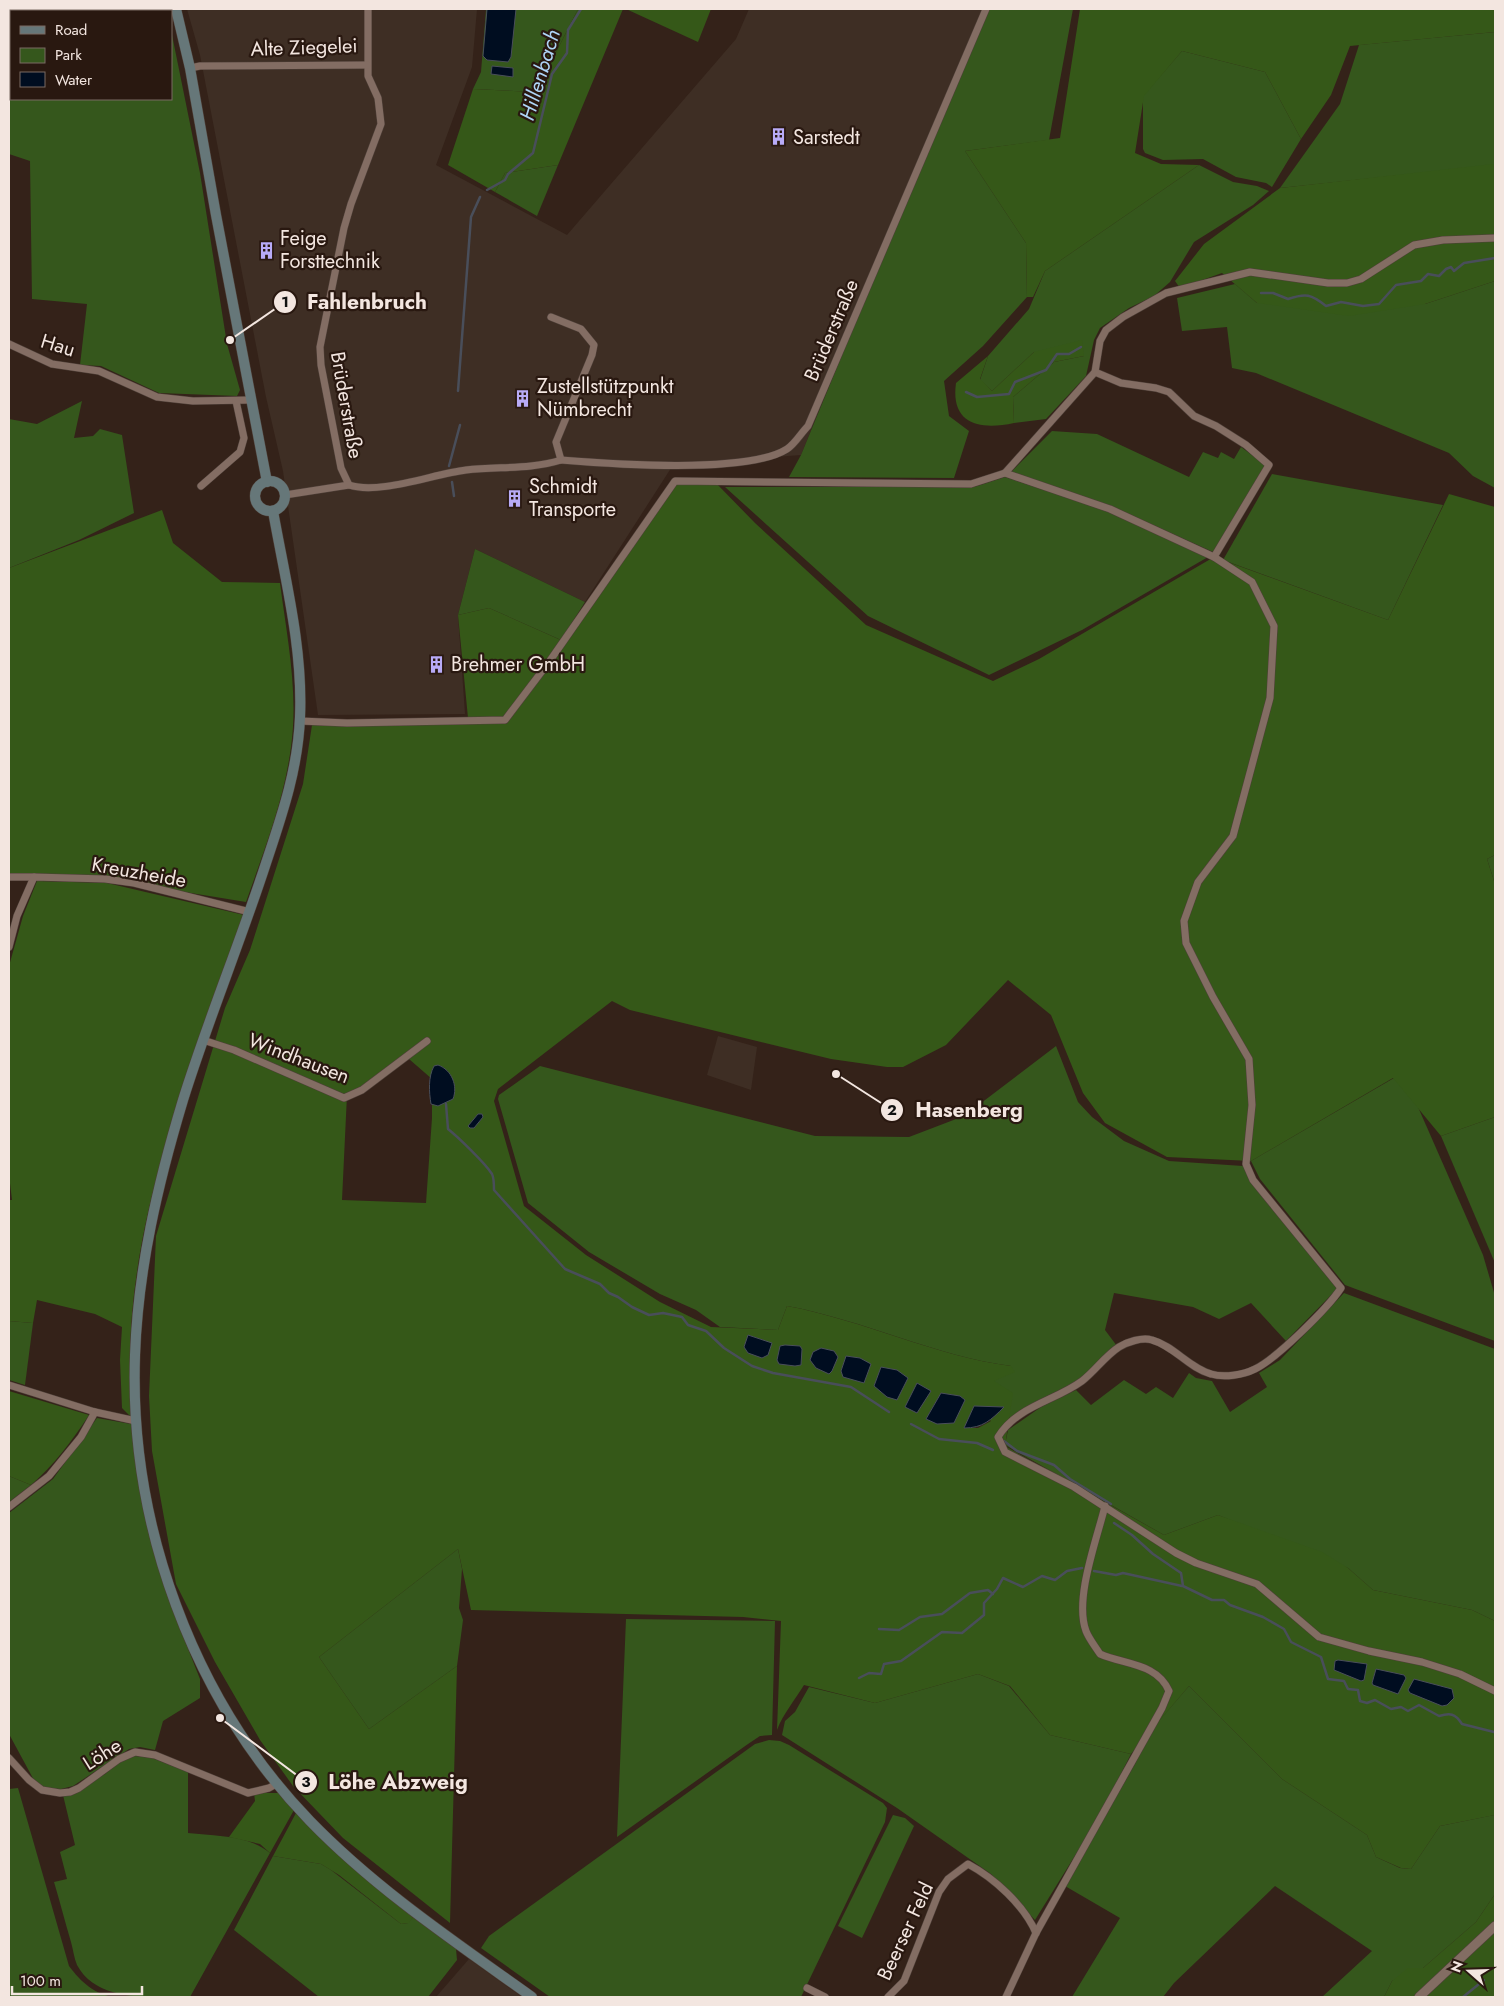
<svg xmlns="http://www.w3.org/2000/svg" width="1504" height="2006" font-family="Jost,sans-serif">
  <style>
    .industrial { fill: #3e2e24 }
    .green { fill: #35571c }
    .forest { fill: #355818; fill-rule: evenodd }
    .water { fill: #000d20; stroke: #494e5a }
    .lines { fill: none; stroke-linecap: round; stroke-linejoin: round }
    .stream { stroke: #494e5a; stroke-width: 2.5 }
    .minor-casing { stroke: #4f4039; stroke-width: 8 }
    .tertiary-casing { stroke: #4f4039; stroke-width: 10 }
    .secondary-casing { stroke: #4f4039; stroke-width: 11 }
    .minor { stroke: #836d63; stroke-width: 7 }
    .tertiary { stroke: #836d63; stroke-width: 9 }
    .secondary { stroke: #667779; stroke-width: 10 }
    .labels { text-anchor: middle; stroke-width: 4.5; stroke-linejoin: round; paint-order: stroke }
    .street-label { font-size: 20px; fill: #f3e6e0; stroke: #291810 }
    .poi-label { font-size: 20px; fill: #f3e6e0; stroke: #291810; text-anchor: start }
    .water-label { font-size: 21px; font-style: italic; fill: #aed4f6; stroke: #291810 }
    .leader { fill: none; stroke: #f3e6e0; stroke-width: 2 }
    .callout-dot { fill: #f3e6e0; stroke: #291810; stroke-width: 2 }
    .mark-label { font-size: 15px; text-anchor: middle; font-weight: bold; fill: #111 }
    .callout-label { font-size: 21px; text-anchor: middle; font-weight: bold; fill: #f3e6e0; stroke: #291810; stroke-width: 4.5; stroke-linejoin: round; paint-order: stroke }
  </style>
  <rect width="100%" height="100%" fill="#342219"/>
  <g class="industrial">
    <path d="M187 9H477L472 67 436 165 567 235 736 39 749 9H982L801 455 673 465 585 602 475 549 458 615 465 714 318 715 283 471 266 397 200 55Z"/>
    <path d="M718 1036 757 1047 751 1090 707 1075Z"/>
    <path d="M469 1959 522 1997H436Z"/>
  </g>
  <g class="green">
    <path d="M9 9H166L167 11H11V99H171V30L200 173 227 344 240 390 237 396 159 393 101 366 80 365 87 304 32 299 30 161 9 154Z"/>
    <path d="M486 9H578L536 92 473 89 481 72Z"/>
    <path d="M984 9H1073L1049 140 965 151 1026 243 1027 297 983 346 944 381 949 416 969 431 954 478 789 477 801 455Z"/>
    <path d="M1495 32V165L1280 188 1340 104 1359 45Z"/>
    <path d="M1182 51 1265 72 1301 139 1272 187 1266 183 1236 177 1203 159 1163 160 1145 153 1143 149V96Z"/>
    <path d="M558 165 537 216 495 192 505 173Z"/>
    <path d="M1199 165 1233 182 1257 186 1269 191 1253 205 1194 242 1170 282 1154 296 1129 308 1100 328 1094 340 1086 376 1046 419 1014 423 1013 397 1054 362 1084 356 1034 352 992 391 980 380 988 356 1029 309 1045 271Z"/>
    <path d="M1495 281V488L1473 476 1449 453 1256 373 1232 368 1227 327 1182 331 1177 298 1235 284 1257 303 1425 304Z"/>
    <path d="M82 401 74 438 93 436 100 429 122 435 134 513 79 540 9 568V419L37 424Z"/>
    <path d="M1052 431 1097 434 1189 477 1203 452 1218 458 1221 452 1234 459 1241 447 1267 466 1213 552 1111 506 1011 472Z"/>
    <path d="M1272 474 1443 505 1388 620 1223 560Z"/>
    <path d="M1005 477 1111 512 1208 557 1082 630 989 675 868 616 725 487H974Z"/>
    <path d="M475 549 585 602 561 640 489 608 458 615Z"/>
    <path d="M1495 855V884L1487 859Z"/>
    <path d="M1056 1046 1078 1102 1092 1117 1124 1141 1169 1161 1243 1166 1337 1289 1286 1341 1251 1303 1219 1319 1193 1307 1114 1293 1105 1330 1117 1346 1080 1380 1035 1402 1010 1419 993 1381 1011 1366C935 1356 864 1320 787 1306L778 1330 720 1327 696 1310 660 1294 589 1252 528 1203 498 1099 499 1095 540 1066 815 1136 909 1137 964 1116Z"/>
    <path d="M1394 1078 1418 1107 1483 1255 1495 1296V1341L1345 1285 1260 1179 1251 1161Z"/>
    <path d="M1495 1117V1263L1441 1136Z"/>
    <path d="M1344 1293 1495 1349V1621L1472 1610 1373 1590 1348 1568 1218 1515 1164 1535 1005 1445 1008 1430 1041 1407 1076 1390 1091 1405 1124 1380 1146 1394 1156 1387 1173 1398 1189 1373 1196 1378 1212 1381 1230 1412 1267 1387 1259 1373 1280 1360Z"/>
    <path d="M9 1321 33 1323 25 1385 9 1380Z"/>
    <path d="M97 1418 131 1424 148 1531 168 1598 200 1679V1698L163 1721 155 1750 140 1747 129 1749 73 1786 61 1789 46 1788 35 1782 9 1734V1513L53 1479Z"/>
    <path d="M9 1476 31 1485 9 1502Z"/>
    <path d="M458 1549 462 1569 459 1608 463 1620 457 1666 369 1729 319 1657Z"/>
    <path d="M626 1619 775 1621 772 1735 760 1736 748 1744 617 1837Z"/>
    <path d="M978 1674 1009 1686 1050 1735 1131 1754 1099 1817 1035 1920 991 1874 897 1808 782 1735 785 1721 795 1712 809 1687 875 1703Z"/>
    <path d="M1189 1686 1282 1779 1367 1835 1376 1857 1400 1868 1411 1869 1440 1826 1494 1815 1495 1894 1476 1922 1423 1968 1392 1981 1384 1997H1322L1372 1951 1275 1886 1174 1983 1163 1997H1072L1120 1918 1065 1886 1135 1764 1151 1730Z"/>
    <path d="M769 1740 780 1741 789 1745 883 1803 887 1808 885 1822 801 1997H550L481 1948 489 1936 755 1744Z"/>
    <path d="M135 1756 152 1758 188 1772V1833C215 1836 249 1835 270 1853L190 1997C154 1997 97 2003 77 1965 74 1958 73 1949 71 1942 65 1922 60 1902 54 1882L67 1879 60 1852 75 1845 63 1795H69L105 1774 123 1760Z"/>
    <path d="M18 1788 69 1966C81 1982 95 1995 115 1997H9V1789Z"/>
    <path d="M893 1815 905 1818 914 1826 862 1938 838 1926Z"/>
    <path d="M273 1856 321 1864 331 1870 401 1924 408 1923 413 1917 456 1949 457 1960 428 1997H319L234 1930Z"/>
  </g>
  <g class="forest">
    <path d="M578 9H623L558 165 505 173 495 192 448 165 473 89 536 92Z"/>
    <path d="M626 9H711L698 42Z"/>
    <path d="M1080 9H1495V32L1350 46 1331 95 1301 139 1265 72 1182 51 1144 96 1135 153 1161 164 1199 165 1045 271 1033 297H1027L1026 243 965 151 1060 138Z"/>
    <path d="M1493 164 1495 165V281L1425 304 1349 316 1257 303 1222 273 1180 288 1175 281 1204 244 1280 188Z"/>
    <path d="M1082 340 1084 356 1054 362 1013 397 1014 423C982 430 950 426 956 383L988 356 980 379 992 391 1034 352Z"/>
    <path d="M675 481 715 482 755 523 866 625 993 681 1039 659 1214 557 1388 620 1449 494 1495 507V855L1487 859 1495 884V1117L1441 1136 1393 1078 1251 1161 1167 1157 1105 1123 1083 1093 1051 1015 1008 980 946 1045 903 1067H887L831 1059 630 1010 612 1001 498 1089 494 1101 524 1206 586 1255 660 1302 711 1327 778 1330 787 1306C863 1320 935 1356 1011 1366L1015 1372 994 1381 1013 1393 1005 1446 1164 1535 1218 1515 1322 1552 1348 1568 1373 1590 1472 1610 1495 1621V1815L1440 1826 1411 1869 1401 1868 1376 1857 1367 1835 1282 1779 1189 1686 1131 1754 1050 1735 1010 1686 978 1674 875 1703 804 1685C795 1700 783 1714 777 1730L781 1621 743 1617 471 1610 458 1549 319 1657 369 1729 457 1666 450 1923 343 1838 293 1786 260 1740 215 1662 176 1584 152 1451 149 1396 156 1236 225 1008 250 950 303 784 312 725 468 718 458 615 489 608 563 641ZM409 1059 432 1079V1118L426 1203 342 1200 347 1095ZM941 1393 964 1400 954 1423 926 1419ZM974 1407 991 1421 978 1428H964Z"/>
    <path d="M162 510 173 543 222 582 280 583C286 630 296 679 293 727 289 788 266 845 246 902L105 879 9 877V568Z"/>
    <path d="M37 881 107 883 244 915C195 1058 130 1209 130 1362 130 1380 132 1400 133 1419L122 1408 120 1360 122 1327 95 1314 37 1300 33 1323 9 1321V1200H12L9 1175V966L23 916Z"/>
    <path d="M9 1391 89 1415C72 1441 54 1465 31 1485L9 1476Z"/>
    <path d="M254 1793H278L294 1810 270 1853 260 1844 229 1837 255 1801Z"/>
    <path d="M296 1813 330 1847 413 1917 409 1923 401 1924 339 1875 321 1864 273 1856Z"/>
    <path d="M1495 1894V1997H1384L1392 1981 1408 1968H1423L1476 1922Z"/>
  </g>
  <g class="water">
    <path d="M487 9H516L511 57 508 62 487 60 483 56Z"/>
    <path d="M492 66 513 68V77L491 74Z"/>
    <path d="M438 1065C452 1070 458 1086 453 1099L438 1106 431 1104C429 1092 428 1077 434 1066Z"/>
    <path d="M478 1114H482L483 1117 474 1128H470L468 1126Z"/>
    <path d="M748 1335 772 1343 768 1355 762 1358 748 1353 744 1347Z"/>
    <path d="M785 1345 800 1346 802 1349 801 1365 795 1366 779 1364 777 1360 780 1346Z"/>
    <path d="M821 1348 834 1351 838 1357 832 1371 829 1374 816 1368 810 1360 813 1352Z"/>
    <path d="M846 1356 860 1358 871 1364 864 1383 843 1377 841 1371Z"/>
    <path d="M881 1367 897 1370 908 1378 897 1400 887 1397 874 1386Z"/>
    <path d="M917 1383 931 1391 917 1413 905 1407Z"/>
    <path d="M941 1393 960 1396 965 1400 954 1423 937 1424 926 1419Z"/>
    <path d="M974 1406 1004 1407C991 1420 983 1428 964 1428Z"/>
    <path d="M1338 1660 1367 1664 1364 1680 1361 1681 1334 1670 1335 1661Z"/>
    <path d="M1376 1669 1404 1675 1406 1678 1398 1694 1373 1685 1372 1683Z"/>
    <path d="M1414 1679 1452 1689 1454 1698 1447 1705 1442 1706 1410 1693 1408 1690Z"/>
  </g>
  <g class="lines">
    <g class="stream">
      <path d="M487 190 505 180 508 174 533 153 552 74 567 53 568 30 581 9"/>
      <path d="M1261 293H1273L1288 299C1306 293 1311 294 1326 306L1341 302 1363 306 1379 304 1396 285 1421 281 1428 274 1439 276 1446 269 1451 267 1454 271 1464 263 1495 258"/>
      <path d="M458 391 471 217 480 197"/>
      <path d="M966 392 977 397 1009 394 1015 382 1046 370 1057 354H1069L1081 347"/>
      <path d="M449 466 460 425"/>
      <path d="M452 482 454 496"/>
      <path d="M446 1104 448 1129C458 1137 485 1163 492 1174 494 1178 494 1185 494 1190L565 1269 600 1284 609 1293 618 1297 632 1307 649 1315 663 1313 682 1317 688 1325 706 1331 724 1348 752 1366 773 1373 851 1387 889 1412"/>
      <path d="M911 1424 939 1439 977 1443 993 1450"/>
      <path d="M1004 1441 1017 1451 1054 1465 1070 1479 1111 1504"/>
      <path d="M1114 1523 1132 1535 1153 1554 1181 1573 1183 1586 1212 1600H1224L1230 1605 1263 1617 1284 1629 1291 1642 1321 1657 1328 1679 1344 1681 1348 1689 1358 1690 1360 1701 1367 1703 1375 1700 1391 1709 1401 1707 1408 1711 1419 1705 1439 1716C1450 1713 1455 1713 1462 1724L1494 1732"/>
      <path d="M1094 1571 1116 1575 1123 1573 1182 1586"/>
      <path d="M879 1629 899 1630 920 1617 942 1614 970 1593 988 1590 993 1594"/>
      <path d="M859 1678 869 1673 881 1674 884 1664 901 1661 942 1632 962 1633 984 1615V1603L997 1589 1003 1578 1023 1587 1042 1576 1055 1580 1067 1571 1082 1568"/>
      <path d="M1463 1997 1484 1980"/>
    </g>
    <defs>
      <g id="minor">
        <path d="M368 9V76L378 98 381 124 351 204 344 228 320 347 321 365 341 468 349 485C379 495 433 474 466 470 499 466 529 470 561 460L556 442 592 355 594 345 581 329 551 317"/>
        <path d="M190 68 200 66 367 65"/>
        <path d="M9 344 52 364 99 371 157 397 193 401 251 400"/>
        <path d="M1095 372 1121 383 1156 388 1169 392 1194 416 1216 426 1246 445 1269 465 1214 557"/>
        <path d="M561 460C610 464 748 474 787 449 795 444 801 433 808 426L986 9"/>
        <path d="M1005 473 1110 509 1214 557 1252 582 1274 626 1270 698 1233 836 1198 882 1184 921 1186 943 1213 997 1249 1059 1252 1105 1246 1164 1253 1180 1341 1288C1328 1308 1276 1359 1255 1369 1243 1375 1224 1378 1211 1374 1189 1368 1174 1346 1152 1340 1142 1337 1127 1342 1119 1347 1105 1356 1095 1371 1082 1381 1055 1401 1017 1406 998 1437L1005 1452 1074 1487 1176 1553 1196 1563 1257 1584 1319 1637 1369 1651 1422 1662 1460 1674 1495 1691"/>
        <path d="M201 486 240 452 244 438 236 401"/>
        <path d="M285 495 349 485"/>
        <path d="M300 721 347 723 505 720 549 662 675 481 971 484 1005 473 1095 372 1100 341 1106 330 1123 317 1166 293 1250 272 1328 283H1347L1361 279 1414 245 1443 240 1495 238"/>
        <path d="M9 877H34"/>
        <path d="M9 947 17 916 34 877 105 879 134 883 250 912"/>
        <path d="M203 1040 234 1050 344 1098 362 1090 427 1041"/>
        <path d="M9 1385 95 1412 136 1421"/>
        <path d="M9 1507 49 1476 81 1437 95 1412"/>
        <path d="M9 1758 29 1780 42 1790 60 1793 70 1792 79 1788 119 1759 135 1752 155 1755 248 1793 269 1788 278 1783"/>
        <path d="M807 1988 825 1997"/>
        <path d="M888 1997 904 1981 939 1892 948 1879 968 1864C994 1878 1024 1905 1036 1933"/>
        <path d="M1006 1997 1036 1933 1162 1708 1169 1691C1157 1663 1125 1665 1100 1654 1095 1646 1089 1639 1086 1631 1074 1599 1097 1539 1105 1506"/>
      </g>
      <path id="tertiary" d="M1419 1997 1495 1926"/>
      <g id="secondary">
        <path d="M176 9 190 68 216 215 267 482"/>
        <circle cx="270" cy="496" r="15"/>
        <path d="M273 511C285 579 303 647 300 717 298 769 282 815 266 863 240 943 208 1020 183 1100 158 1183 138 1268 135 1355 129 1523 192 1699 310 1821 376 1889 455 1942 532 1997"/>
      </g>
    </defs>
    <use href="#minor" class="minor-casing"/>
    <use href="#tertiary" class="tertiary-casing"/>
    <use href="#secondary" class="secondary-casing"/>
    <use href="#minor" class="minor"/>
    <use href="#tertiary" class="tertiary"/>
    <use href="#secondary" class="secondary"/>
  </g>
  <defs>
    <symbol id="building-bare" viewBox="-9 -9 18 18"><path d="M-4-6H4V6H1V3H-1V6H-4ZM-2.5-4.3h1.7v1.8h-1.7ZM.8-4.3h1.7v1.8H.8ZM-2.5-1h1.7V.8h-1.7ZM.8-1h1.7V.8H.8Z" fill="#b8abf7" stroke="#291810" stroke-width="2.5" paint-order="stroke"/></symbol>
  </defs>
  <g fill-rule="evenodd">
    <use href="#building-bare" x="766" y="124" width="25" height="25"/>
    <use href="#building-bare" x="254" y="238" width="25" height="25"/>
    <use href="#building-bare" x="510" y="386" width="25" height="25"/>
    <use href="#building-bare" x="502" y="486" width="25" height="25"/>
    <use href="#building-bare" x="424" y="652" width="25" height="25"/>
  </g>
  <g class="labels">
    <g class="street-label">
      <text transform="translate(304 47) rotate(-2)" y="7">Alte Ziegelei</text>
      <text transform="translate(831 330) rotate(-67)" y="7">Brüderstraße</text>
      <text transform="translate(58 345) rotate(17)" y="7">Hau</text>
      <text transform="translate(347 405) rotate(80)" y="7">Brüderstraße</text>
      <text transform="translate(139 872) rotate(10)" y="7">Kreuzheide</text>
      <text transform="translate(299 1058) rotate(21)" y="7">Windhausen</text>
      <text transform="translate(102 1754) rotate(-32)" y="7">Löhe</text>
      <text transform="translate(905 1931) rotate(-65)" y="7">Beerser Feld</text>
    </g>
    <g class="poi-label">
      <text x="793" y="144">Sarstedt</text>
      <text x="280" y="245">Feige<tspan x="280" dy="23">Forsttechnik</tspan></text>
      <text x="537" y="393">Zustellstützpunkt<tspan x="537" dy="23">Nümbrecht</tspan></text>
      <text x="529" y="493">Schmidt<tspan x="529" dy="23">Transporte</tspan></text>
      <text x="451" y="671">Brehmer GmbH</text>
    </g>
    <g class="water-label">
      <text transform="translate(540 75) rotate(-73)" y="7">Hillenbach</text>
    </g>
  </g>
  <path class="leader" d="M230 340L285 302M836 1074L892 1110M220 1718L306 1782"/>
  <g class="callout-dot">
    <circle cx="230" cy="340" r="5"/>
    <circle cx="836" cy="1074" r="5"/>
    <circle cx="220" cy="1718" r="5"/>
    <circle cx="285" cy="302" r="12"/>
    <circle cx="892" cy="1110" r="12"/>
    <circle cx="306" cy="1782" r="12"/>
  </g>
  <g class="mark-label">
    <text x="285" y="307">1</text>
    <text x="892" y="1115">2</text>
    <text x="306" y="1787">3</text>
  </g>
  <g class="callout-label">
    <text x="367" y="309">Fahlenbruch</text>
    <text x="969" y="1117">Hasenberg</text>
    <text x="398" y="1789">Löhe Abzweig</text>
  </g>
  <rect width="1504" height="2006" fill="none" stroke="#f3e6e0" stroke-width="20"/>
  <rect x="10" y="10" width="162" height="90" fill="#291810" stroke="#7a6a63"/>
  <rect x="20" y="26" width="25" height="8" fill="#667779" stroke="#7a6a63"/>
  <text x="55" y="35" font-size="15" fill="#f3e6e0">Road</text>
  <rect x="20" y="48" width="25" height="15" fill="#35571c" stroke="#7a6a63"/>
  <text x="55" y="60" font-size="15" fill="#f3e6e0">Park</text>
  <rect x="20" y="72" width="25" height="15" fill="#000d20" stroke="#7a6a63"/>
  <text x="55" y="85" font-size="15" fill="#f3e6e0">Water</text>
  <g transform="translate(1469 1971) rotate(290)" stroke="#291810" stroke-width="4" paint-order="stroke">
  <path d="M0-4L9 19L0 12L-9 19Z" fill="#f3e6e0"/>
  <text y="-8" font-size="14" font-weight="bold" text-anchor="middle" fill="#f3e6e0">N</text>
  </g>
  <path d="M12 1986v8h130v-8" fill="none" stroke="#f3e6e0" stroke-width="2.5"/>
  <text x="20" y="1986" font-size="15" fill="#f3e6e0" stroke="#291810" stroke-width="4" paint-order="stroke">100 m</text>
</svg>
